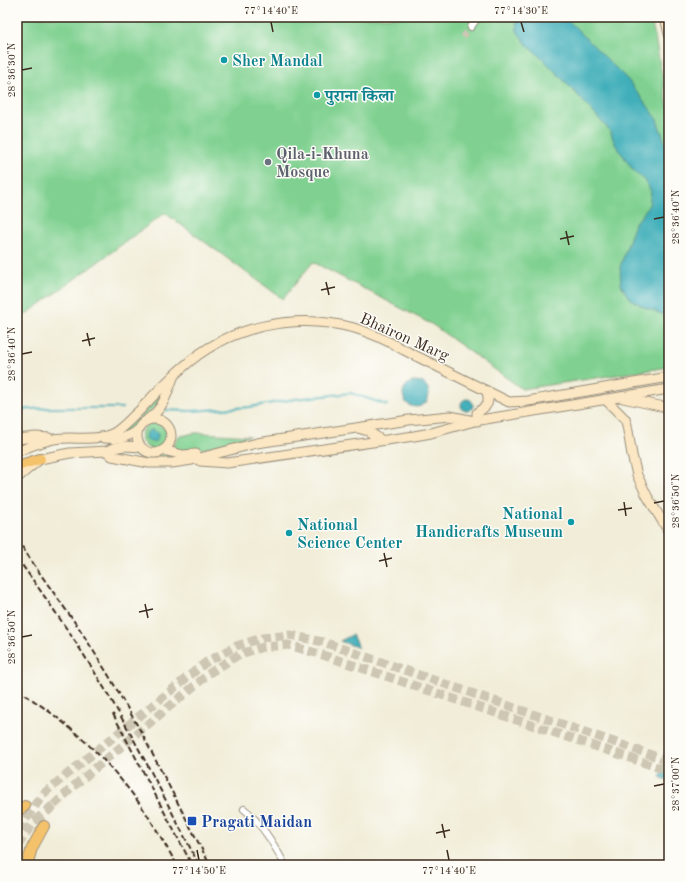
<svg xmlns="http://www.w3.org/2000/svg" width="686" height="882" font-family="'Old Standard TT','Noto Serif Devanagari',serif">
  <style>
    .green { fill: #80d191; stroke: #5e7e58 }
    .water { fill: #3fafba; stroke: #3d6c6c }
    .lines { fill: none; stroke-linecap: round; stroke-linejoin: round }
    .stream { stroke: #3fafba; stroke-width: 2 }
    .street-tunnel { stroke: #cdc6b3; stroke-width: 6; stroke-dasharray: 6 3; stroke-linecap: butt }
    .secondary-tunnel { stroke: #cdc6b3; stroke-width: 9; stroke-dasharray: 9 4.5; stroke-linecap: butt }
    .primary-tunnel { stroke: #cdc6b3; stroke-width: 10; stroke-dasharray: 10 5; stroke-linecap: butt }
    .street-casing { stroke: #968c7b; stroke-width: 8 }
    .secondary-casing { stroke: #968c7b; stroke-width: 11 }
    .primary-casing { stroke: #968c7b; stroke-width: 12 }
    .street { stroke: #fff; stroke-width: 6 }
    .secondary { stroke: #fbe7c3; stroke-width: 9 }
    .primary { stroke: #f4c26a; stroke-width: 10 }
    .rail { stroke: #3b2a1e; stroke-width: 2; stroke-dasharray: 6 3; stroke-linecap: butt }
    .ticks { fill: none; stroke: #3b2a1e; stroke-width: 1.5 }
    .culture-dot { fill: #0f9aa8; stroke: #fdfcf7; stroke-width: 1.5 }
    .worship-dot { fill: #6b7280; stroke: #fdfcf7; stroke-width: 1.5 }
    .transit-dot { fill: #1a4fb4; stroke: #fdfcf7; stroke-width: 1.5 }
    .labels { text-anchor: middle; stroke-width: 3; stroke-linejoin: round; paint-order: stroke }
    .culture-label { font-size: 16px; font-weight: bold; fill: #0d838f; stroke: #fdfcf7; text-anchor: start }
    .worship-label { font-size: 16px; font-weight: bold; fill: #5b616d; stroke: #fdfcf7; text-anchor: start }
    .street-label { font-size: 16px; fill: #3b2a1e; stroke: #fdfcf7 }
    .transit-label { font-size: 16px; font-weight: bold; fill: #164399; stroke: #fdfcf7; text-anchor: start }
    .neatline { fill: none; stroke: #3b2a1e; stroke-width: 1.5 }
    .ticks-label { font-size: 10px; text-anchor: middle; fill: #3b2a1e }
  </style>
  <rect width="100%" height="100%" fill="#fdfcf7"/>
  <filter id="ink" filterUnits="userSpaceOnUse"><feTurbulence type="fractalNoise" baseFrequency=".025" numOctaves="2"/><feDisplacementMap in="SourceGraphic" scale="8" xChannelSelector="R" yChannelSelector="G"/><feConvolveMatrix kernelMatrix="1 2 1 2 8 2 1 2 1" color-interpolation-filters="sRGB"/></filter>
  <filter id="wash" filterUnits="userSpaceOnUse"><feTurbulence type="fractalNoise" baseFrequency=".012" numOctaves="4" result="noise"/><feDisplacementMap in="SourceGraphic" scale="16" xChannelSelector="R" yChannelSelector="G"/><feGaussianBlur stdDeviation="0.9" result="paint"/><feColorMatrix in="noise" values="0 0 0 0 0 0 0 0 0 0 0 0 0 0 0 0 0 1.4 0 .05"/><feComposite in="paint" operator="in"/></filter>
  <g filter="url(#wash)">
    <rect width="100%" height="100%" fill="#f1edd8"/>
    <g class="green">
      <path d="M17 17H650L654 32 669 112V367L522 389 433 325 313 262 283 299 165 213 17 321Z"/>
      <path d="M163 391 158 404 144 417 140 419 135 427 128 432 115 435 139 418Z"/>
      <circle cx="154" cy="436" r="13"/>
      <path d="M194 433H202L250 436 208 448 183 451 172 449 178 437Z"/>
      <path d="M128 450 141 451 148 456 157 457 164 454 178 458H148L119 453Z"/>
    </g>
    <g class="water">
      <path d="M516 17H565L628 80 656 117 666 145 669 161V316L659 313 644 307 630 299 625 292 621 284 620 267 636 221 641 217 649 205 651 192 645 180 633 170 615 144 610 131 574 91 541 57 528 46 517 31Z"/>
      <circle cx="416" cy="394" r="13"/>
      <circle cx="467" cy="405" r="6"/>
      <circle cx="152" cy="436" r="6"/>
      <path d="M352 635 359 648 340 641Z"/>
      <path d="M669 749V781L660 777Z"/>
    </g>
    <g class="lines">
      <g class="stream">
        <path d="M17 410 46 408H123"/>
        <path d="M164 410 191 411 250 407 295 399 351 393 387 405"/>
      </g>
    </g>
  </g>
  <g filter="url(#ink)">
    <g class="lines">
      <path class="street-tunnel" d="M463 37 471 27"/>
      <g class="secondary-tunnel">
        <path d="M43 794 205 663 236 646 262 638 290 635 323 642 669 761"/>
        <path d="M54 805 75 785 211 672 240 654 263 647 288 645 320 654 669 771"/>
      </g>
      <g class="primary-tunnel">
        <path d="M17 831 43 794"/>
        <path d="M17 846 31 825 54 805"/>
      </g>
      <defs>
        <g id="street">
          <path d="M471 27 478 17"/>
          <path d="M244 809C261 822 275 846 285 865"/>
        </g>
        <g id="secondary">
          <path d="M665 17 669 34"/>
          <path d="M623 398 669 408"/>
          <path d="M605 399 625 419 627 425 632 455 637 475 647 496 669 532"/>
          <circle cx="154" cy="436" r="17"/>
          <path d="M148 419C164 408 166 395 173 378"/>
          <path d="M477 421V413C487 405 490 405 487 391"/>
          <path d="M358 428 368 431 381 440"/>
          <path d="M103 438C116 439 127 439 137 430"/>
          <path d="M17 439 36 437 49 438"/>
          <path d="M163 450 183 455 196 454"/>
          <path d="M107 451 112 456 128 459 149 463H172L192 460 257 443 409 420 450 416 474 421 669 389"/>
          <path d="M17 452C29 446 42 442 54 439 74 436 96 442 114 433 124 427 131 418 139 411 153 396 167 381 182 368 228 326 294 312 354 328 372 333 388 341 404 350L509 402 528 401 669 377"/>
          <path d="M200 461 227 463 414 436 431 433 471 422"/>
          <path d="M17 478 40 459 70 453 107 451 113 448 125 446 141 447"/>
        </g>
        <g id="primary">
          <path d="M17 466 40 459"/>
          <path d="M17 811 25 806"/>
          <path d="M27 865 32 848 44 826"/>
        </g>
      </defs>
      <use href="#street" class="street-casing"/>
      <use href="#secondary" class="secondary-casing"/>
      <use href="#primary" class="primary-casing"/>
      <use href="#street" class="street"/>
      <use href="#secondary" class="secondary"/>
      <use href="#primary" class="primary"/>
      <g class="rail">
        <path d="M17 539 41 575 81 631 109 676 140 730 210 865"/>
        <path d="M17 558C46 598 74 638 100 681 136 740 167 803 199 865"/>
        <path d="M17 690C67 720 111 762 144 810 156 828 166 846 177 865"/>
        <path d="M113 714 192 865"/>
      </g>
    </g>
  </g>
  <path class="ticks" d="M271 22 273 32M521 22 524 32M22 70 32 68M654 219 664 217M566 231 569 245M560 239 574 236M326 282 329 295M321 290 335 287M87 333 90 346M82 341 95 338M22 354 32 352M624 502 626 516M654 503 664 501M618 510 632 508M384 553 387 567M379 561 392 558M145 604 148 618M139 612 153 609M22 637 32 635M654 786 664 784M442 824 445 838M436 833 450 830M197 850 199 860M447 850 449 860"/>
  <g class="culture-dot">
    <circle cx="224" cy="60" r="4"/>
    <circle cx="317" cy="95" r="4"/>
    <circle cx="571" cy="522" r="4"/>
    <circle cx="289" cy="533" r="4"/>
  </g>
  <circle class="worship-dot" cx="268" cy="162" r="4"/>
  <rect class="transit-dot" x="187" y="816" width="10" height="10" rx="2"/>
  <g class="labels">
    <g class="culture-label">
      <text x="232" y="66">Sher Mandal</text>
      <text x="325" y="101">पुराना किला</text>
      <text x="563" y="519" text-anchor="end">National<tspan x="563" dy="18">Handicrafts Museum</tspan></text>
      <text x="297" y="530">National<tspan x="297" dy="18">Science Center</tspan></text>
    </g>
    <g class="worship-label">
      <text x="276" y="159">Qila-i-Khuna<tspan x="276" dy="18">Mosque</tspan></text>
    </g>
    <g class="street-label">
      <text transform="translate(405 336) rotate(24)" y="6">Bhairon Marg</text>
    </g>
    <g class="transit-label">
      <text x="201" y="827">Pragati Maidan</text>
    </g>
  </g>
  <rect width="686" height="882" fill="none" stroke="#fdfcf7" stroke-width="44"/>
  <rect x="22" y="22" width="642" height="838" class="neatline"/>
  <g class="ticks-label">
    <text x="271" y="14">77°14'40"E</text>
    <text x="521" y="14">77°14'30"E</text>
    <text transform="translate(11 70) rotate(-90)" y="4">28°36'30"N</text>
    <text transform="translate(675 217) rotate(-90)" y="4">28°36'40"N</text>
    <text transform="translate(11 354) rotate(-90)" y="4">28°36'40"N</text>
    <text transform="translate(675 501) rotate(-90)" y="4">28°36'50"N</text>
    <text transform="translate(11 637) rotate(-90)" y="4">28°36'50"N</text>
    <text transform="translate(675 784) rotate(-90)" y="4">28°37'00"N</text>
    <text x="199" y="874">77°14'50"E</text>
    <text x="449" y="874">77°14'40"E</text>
  </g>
</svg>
